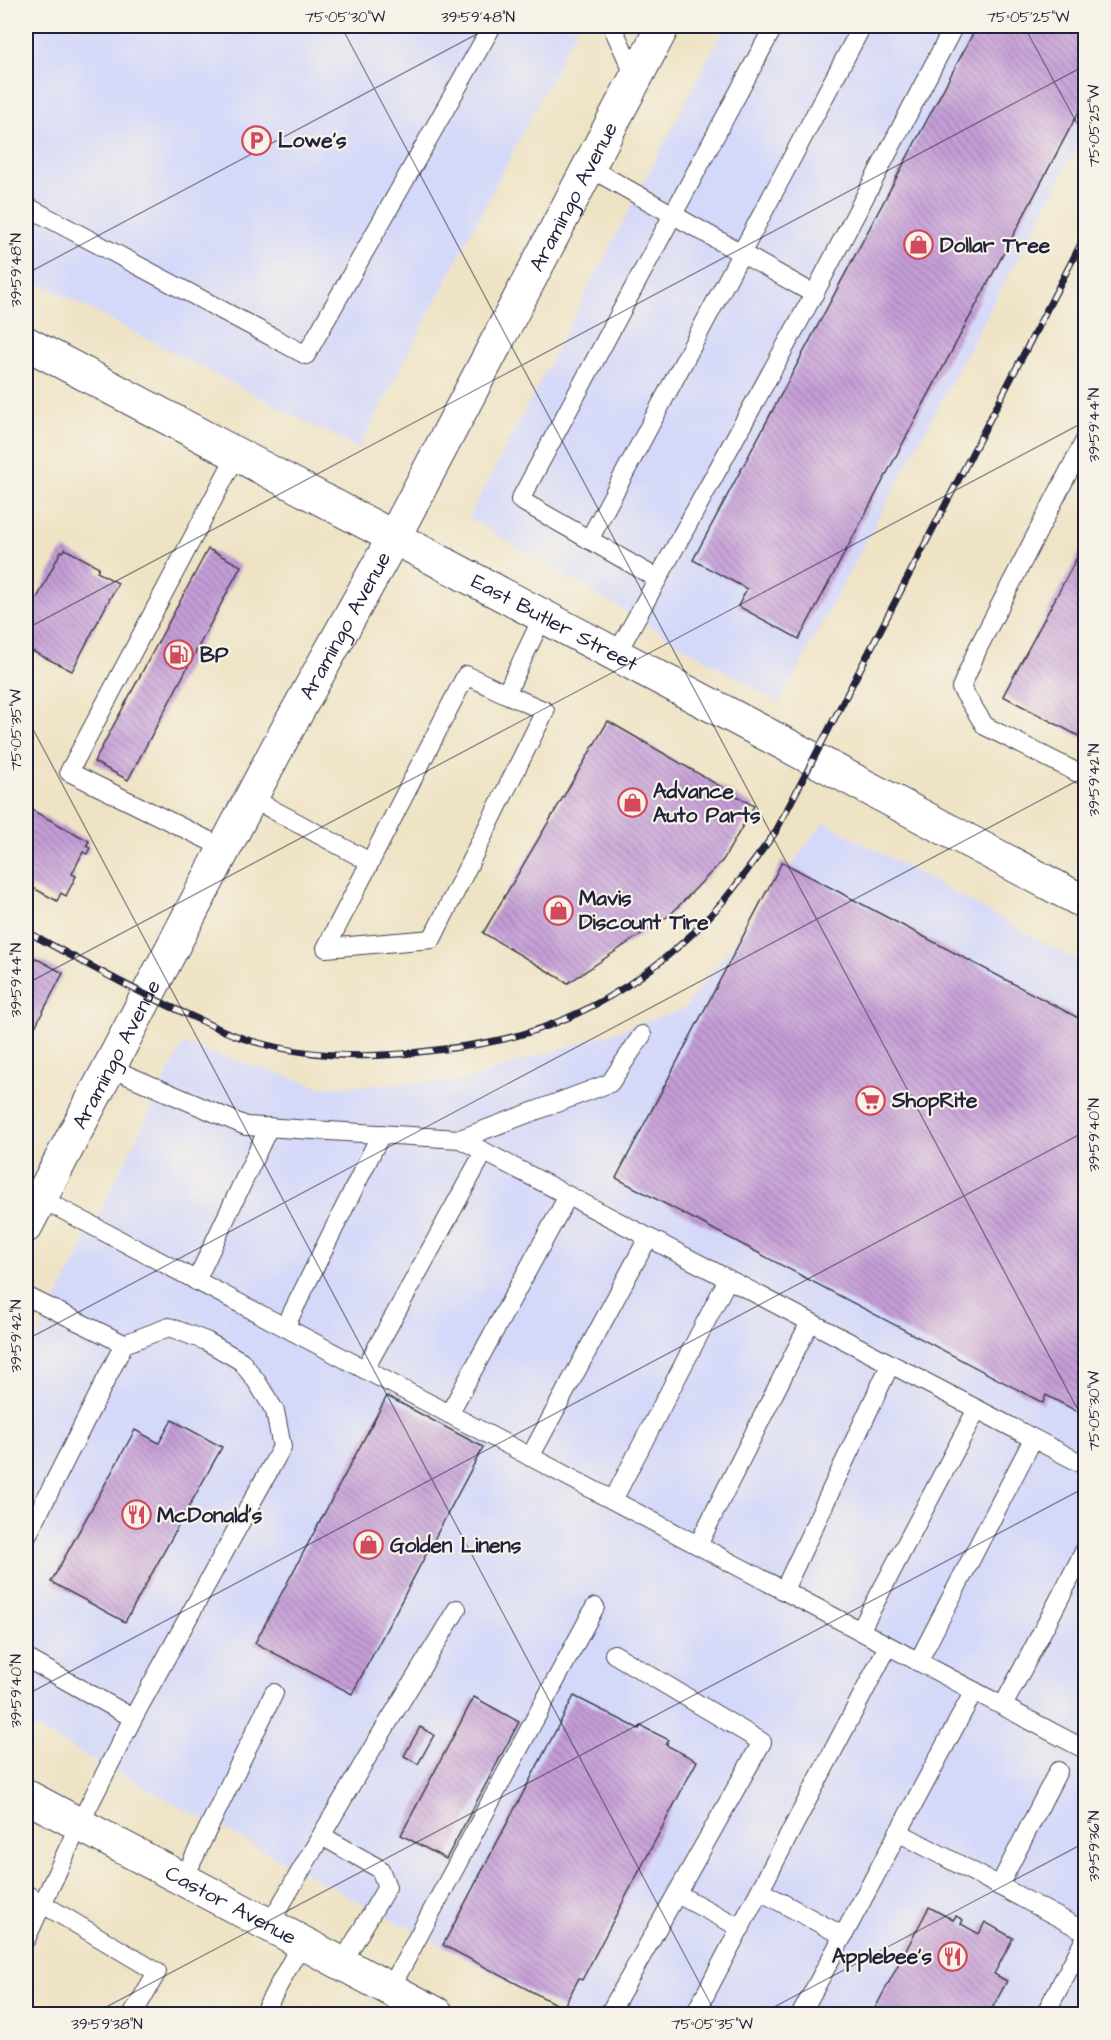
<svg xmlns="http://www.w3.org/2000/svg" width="1111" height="2040" font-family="'Architects Daughter',sans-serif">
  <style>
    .built { fill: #d4d8f9 }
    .building { fill: url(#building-back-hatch) }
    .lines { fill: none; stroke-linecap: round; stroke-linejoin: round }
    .lane-casing { stroke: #413f50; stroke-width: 20 }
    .street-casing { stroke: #413f50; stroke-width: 35 }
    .primary-casing { stroke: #413f50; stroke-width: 35 }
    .lane { stroke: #fff; stroke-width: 18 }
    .street { stroke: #fff; stroke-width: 33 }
    .primary { stroke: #fff; stroke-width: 33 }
    .rail-casing { stroke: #22223b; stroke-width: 7 }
    .rail { stroke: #f7f3e8; stroke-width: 4.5; stroke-dasharray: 14; stroke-linecap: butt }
    .ticks { fill: none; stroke: #22223b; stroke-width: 1.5; stroke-opacity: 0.45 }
    .labels { text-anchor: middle; stroke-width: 4.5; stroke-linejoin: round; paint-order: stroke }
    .poi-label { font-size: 21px; font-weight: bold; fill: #22223b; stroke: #f7f3e8; text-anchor: start }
    .street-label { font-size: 21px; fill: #22223b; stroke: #f7f3e8 }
    .neatline { fill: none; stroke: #22223b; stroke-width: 2 }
    .ticks-label { font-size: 15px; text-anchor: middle; fill: #22223b }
  </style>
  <defs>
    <pattern id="building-back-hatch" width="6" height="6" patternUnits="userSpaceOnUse" patternTransform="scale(1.5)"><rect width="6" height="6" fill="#c59dd7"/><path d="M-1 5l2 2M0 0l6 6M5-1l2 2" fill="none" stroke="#a080b0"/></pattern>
  </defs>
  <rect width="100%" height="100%" fill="#f7f3e8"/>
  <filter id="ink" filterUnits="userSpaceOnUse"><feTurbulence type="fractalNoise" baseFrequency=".0167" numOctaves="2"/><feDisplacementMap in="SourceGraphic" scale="12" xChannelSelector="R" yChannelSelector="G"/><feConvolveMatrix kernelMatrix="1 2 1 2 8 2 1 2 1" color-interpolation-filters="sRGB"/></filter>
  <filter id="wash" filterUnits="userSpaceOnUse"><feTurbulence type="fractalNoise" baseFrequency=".008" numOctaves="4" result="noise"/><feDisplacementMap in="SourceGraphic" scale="24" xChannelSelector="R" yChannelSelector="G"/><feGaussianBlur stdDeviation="1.35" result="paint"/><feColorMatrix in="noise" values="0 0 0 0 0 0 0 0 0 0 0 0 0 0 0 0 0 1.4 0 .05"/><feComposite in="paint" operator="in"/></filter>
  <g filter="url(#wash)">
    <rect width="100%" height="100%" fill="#efe3c5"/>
    <g class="built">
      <path d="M26 26H578L359 449 26 276Z"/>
      <path d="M725 26H1085V133L779 703 469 518Z"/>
      <path d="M824 822 1085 965V2014H570L26 1724V1362L183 1044 321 1087 462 1081 684 1009Z"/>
    </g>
    <g id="blocks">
      <g class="building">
        <path d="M977 26H1086V98L799 639 738 606 747 589 693 560Z"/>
        <path d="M1086 541V740L1003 696Z"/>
        <path d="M65 549 99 567 97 572 118 583 72 671 26 648V620L61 551 63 552Z"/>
        <path d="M208 549 241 566 128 780 94 762Z"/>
        <path d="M608 721 754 806 723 860 671 914 568 983 483 933Z"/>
        <path d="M26 807 89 841 86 846 90 848 87 854 83 852 72 874 76 876 66 896 61 893 57 901 26 884Z"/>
        <path d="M782 862 1086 1022V1416L1046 1395 1043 1403 616 1178Z"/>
        <path d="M26 953 63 973 26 1044Z"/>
        <path d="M387 1396 483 1447 352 1694 255 1643Z"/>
        <path d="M172 1420 222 1447 125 1622 51 1582 135 1430 159 1443Z"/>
        <path d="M574 1696 639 1729 641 1726 669 1740 666 1745 697 1761 582 1980 579 1978 563 2008 443 1945Z"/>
        <path d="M474 1697 519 1722 446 1859 401 1835Z"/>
        <path d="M420 1727 434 1735 418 1764 404 1756Z"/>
        <path d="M929 1907 953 1920 956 1916 963 1920 961 1924 979 1934 985 1922 1013 1938 994 1974 1007 1981 989 2014H872Z"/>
      </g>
    </g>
  </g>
  <g filter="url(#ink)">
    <use href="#blocks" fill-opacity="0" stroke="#413f50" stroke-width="1.5"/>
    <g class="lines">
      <defs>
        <g id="lane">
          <path d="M612 26 636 78"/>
          <path d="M588 167 814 294 616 655"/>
          <path d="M26 206 306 355 492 26"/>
          <path d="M814 294 954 26"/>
          <path d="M1086 438 978 648 961 688 985 726 1086 777"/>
          <path d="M589 540 862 26"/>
          <path d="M658 579 520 500 774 26"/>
          <path d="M506 694 545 711 432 939 326 948 466 675 506 694 543 616"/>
          <path d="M251 798 370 862"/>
          <path d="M224 848 69 772 237 454"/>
          <path d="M108 1067 246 1126 460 1139 1086 1466"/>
          <path d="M460 1139 610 1083 642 1035"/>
          <path d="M40 1198 1086 1750"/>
          <path d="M196 1281 269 1127"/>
          <path d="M26 1296 124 1344"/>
          <path d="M285 1327 381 1134"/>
          <path d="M365 1369 484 1152"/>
          <path d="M449 1414 568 1196"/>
          <path d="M530 1457 648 1238"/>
          <path d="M613 1500 728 1279"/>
          <path d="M26 1538 124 1344 169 1327 206 1341 241 1361 257 1382 275 1411 282 1447 133 1718 79 1825 26 1939"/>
          <path d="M698 1545 810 1322"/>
          <path d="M784 1590 890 1365"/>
          <path d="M860 1631 977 1409"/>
          <path d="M26 1658 133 1718"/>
          <path d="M918 1662 1033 1439"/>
          <path d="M1003 1706 1086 1548"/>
          <path d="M898 1832 1086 1932"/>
          <path d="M322 1836 380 1869 387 1887 342 1963"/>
          <path d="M183 1880 274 1693"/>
          <path d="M999 1886 1058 1771"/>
          <path d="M760 1891 843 1936 974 1691"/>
          <path d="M26 1894 157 1972 133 2014"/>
          <path d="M677 1894 741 1928"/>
          <path d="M269 1925 372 1749 457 1609"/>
          <path d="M390 1989 595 1607"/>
          <path d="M263 2014 302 1942"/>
          <path d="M609 2014 762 1742 614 1654"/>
          <path d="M695 2014 888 1646"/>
          <path d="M801 2014 843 1936"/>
          <path d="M1045 2014 1086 1937"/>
        </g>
        <g id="street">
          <path id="s1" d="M26 343 1086 903"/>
        </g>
        <g id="primary">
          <path id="s2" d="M26 1226 282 739 394 537 663 26"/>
          <path id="s3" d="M26 1796 437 2014"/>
        </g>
      </defs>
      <use href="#lane" class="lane-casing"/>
      <use href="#street" class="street-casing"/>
      <use href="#primary" class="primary-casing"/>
      <use href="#lane" class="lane"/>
      <use href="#street" class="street"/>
      <use href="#primary" class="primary"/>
      <defs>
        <path id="rail" d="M26 931C77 959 129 988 182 1012 203 1021 223 1032 245 1039 303 1057 368 1059 428 1051 454 1048 479 1045 504 1039 591 1019 669 965 726 898 743 877 759 854 775 833L1086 234"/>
      </defs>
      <use href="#rail" class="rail-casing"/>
      <use href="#rail" class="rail"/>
    </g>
  </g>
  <path class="ticks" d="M341 26 1086 1425M1024 26 1086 140M26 274 492 26M26 629 1086 65M26 716 716 2014M26 984 1086 421M26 1340 1086 776M26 1695 1086 1131M26 2001 33 2014M93 2014 1086 1487M761 2014 1086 1842"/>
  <defs>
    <symbol id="parking-ring" viewBox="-11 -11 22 22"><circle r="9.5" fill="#f7f3e8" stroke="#d1495b" stroke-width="1.5"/><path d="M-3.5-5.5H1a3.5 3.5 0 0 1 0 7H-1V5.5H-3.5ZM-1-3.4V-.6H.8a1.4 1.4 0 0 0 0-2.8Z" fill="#d1495b"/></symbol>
    <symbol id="shop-ring" viewBox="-11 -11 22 22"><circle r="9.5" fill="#f7f3e8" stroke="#d1495b" stroke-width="1.5"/><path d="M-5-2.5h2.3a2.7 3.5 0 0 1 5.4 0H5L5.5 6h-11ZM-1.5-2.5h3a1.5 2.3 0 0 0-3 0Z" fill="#d1495b"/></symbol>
    <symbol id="fuel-ring" viewBox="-11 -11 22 22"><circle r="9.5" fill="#f7f3e8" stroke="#d1495b" stroke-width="1.5"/><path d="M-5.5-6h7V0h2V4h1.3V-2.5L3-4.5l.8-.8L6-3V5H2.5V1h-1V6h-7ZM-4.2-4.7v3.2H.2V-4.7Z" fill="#d1495b"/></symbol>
    <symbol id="supermarket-ring" viewBox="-11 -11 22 22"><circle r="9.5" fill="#f7f3e8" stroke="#d1495b" stroke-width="1.5"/><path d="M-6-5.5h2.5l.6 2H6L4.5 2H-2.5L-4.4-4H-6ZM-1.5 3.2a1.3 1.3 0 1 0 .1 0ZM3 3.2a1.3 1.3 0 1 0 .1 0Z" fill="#d1495b"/></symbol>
    <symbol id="restaurant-ring" viewBox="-11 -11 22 22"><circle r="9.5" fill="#f7f3e8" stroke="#d1495b" stroke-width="1.5"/><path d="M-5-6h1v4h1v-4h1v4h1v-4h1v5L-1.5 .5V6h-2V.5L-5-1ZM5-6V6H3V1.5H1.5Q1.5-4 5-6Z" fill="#d1495b"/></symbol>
  </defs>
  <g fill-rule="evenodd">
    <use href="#parking-ring" x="240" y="124" width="33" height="33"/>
    <use href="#shop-ring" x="902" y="228" width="33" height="33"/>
    <use href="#fuel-ring" x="162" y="638" width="33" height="33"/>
    <use href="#shop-ring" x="616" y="786" width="33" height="33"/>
    <use href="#shop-ring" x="542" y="894" width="33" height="33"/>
    <use href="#supermarket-ring" x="854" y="1084" width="33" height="33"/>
    <use href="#restaurant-ring" x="120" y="1498" width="33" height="33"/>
    <use href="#shop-ring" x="352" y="1528" width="33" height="33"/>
    <use href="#restaurant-ring" x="936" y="1940" width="33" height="33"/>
  </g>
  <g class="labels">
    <g class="poi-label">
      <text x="278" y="147">Lowe's</text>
      <text x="940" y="252">Dollar Tree</text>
      <text x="200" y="662">BP</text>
      <text x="653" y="798">Advance<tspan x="653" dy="24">Auto Parts</tspan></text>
      <text x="579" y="905">Mavis<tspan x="579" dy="24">Discount Tire</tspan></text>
      <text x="892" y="1107">ShopRite</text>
      <text x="157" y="1522">McDonald's</text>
      <text x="390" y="1552">Golden Linens</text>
      <text x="932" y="1963" text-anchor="end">Applebee's</text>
    </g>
    <g class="street-label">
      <text dy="7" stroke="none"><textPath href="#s2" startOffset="1166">Aramingo Avenue</textPath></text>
      <text dy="7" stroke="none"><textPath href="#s1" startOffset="598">East Butler Street</textPath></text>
      <text dy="7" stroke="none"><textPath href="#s2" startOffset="680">Aramingo Avenue</textPath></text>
      <text dy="7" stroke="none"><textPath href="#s2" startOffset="194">Aramingo Avenue</textPath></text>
      <text dy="7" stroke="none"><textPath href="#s3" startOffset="232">Castor Avenue</textPath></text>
    </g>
  </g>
  <rect width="1111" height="2040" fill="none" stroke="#f7f3e8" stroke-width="66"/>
  <rect x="33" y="33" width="1045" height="1974" class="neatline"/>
  <g class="ticks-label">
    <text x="345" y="22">75°05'30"W</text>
    <text x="478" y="22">39°59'48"N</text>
    <text x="1028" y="22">75°05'25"W</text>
    <text transform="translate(1094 126) rotate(-90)" y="5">75°05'25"W</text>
    <text transform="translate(16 270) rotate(-90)" y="5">39°59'48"N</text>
    <text transform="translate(1094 425) rotate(-90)" y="5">39°59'44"N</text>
    <text transform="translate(16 730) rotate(-90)" y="5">75°05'35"W</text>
    <text transform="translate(1094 780) rotate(-90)" y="5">39°59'42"N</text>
    <text transform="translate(16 980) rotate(-90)" y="5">39°59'44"N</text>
    <text transform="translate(1094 1135) rotate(-90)" y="5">39°59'40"N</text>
    <text transform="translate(16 1336) rotate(-90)" y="5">39°59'42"N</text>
    <text transform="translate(1094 1411) rotate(-90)" y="5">75°05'30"W</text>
    <text transform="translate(16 1691) rotate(-90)" y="5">39°59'40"N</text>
    <text transform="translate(1094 1846) rotate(-90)" y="5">39°59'36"N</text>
    <text x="107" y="2029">39°59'38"N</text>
    <text x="712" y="2029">75°05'35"W</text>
  </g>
</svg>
